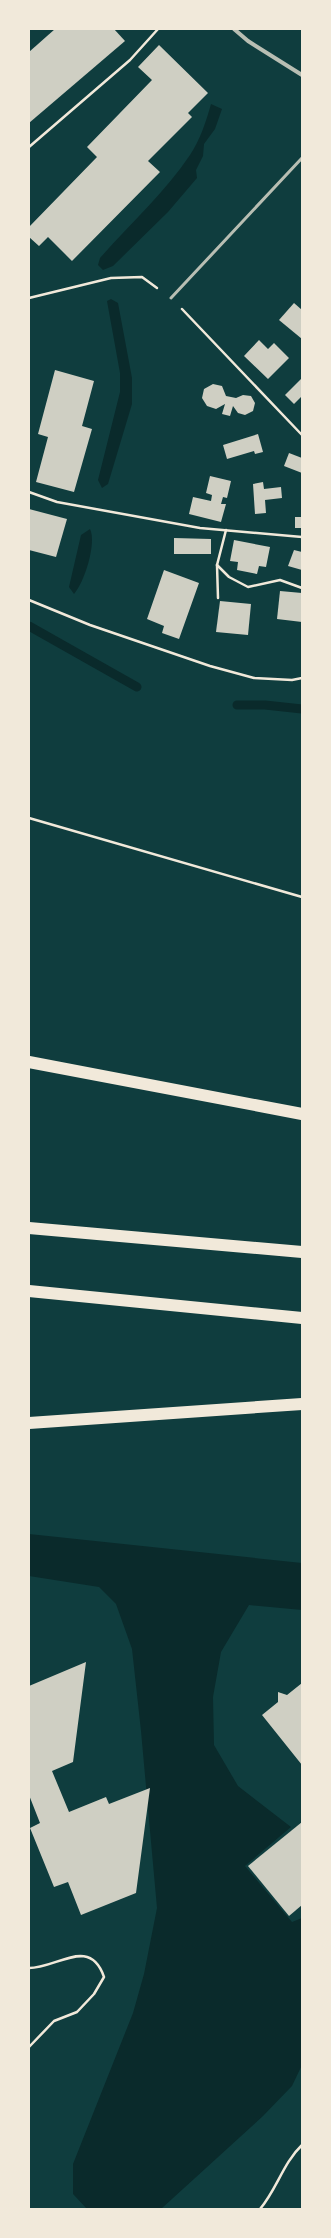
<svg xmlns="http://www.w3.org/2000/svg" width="331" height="2238" font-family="'Varela Round',sans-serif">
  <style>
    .water { fill: #0a2a2b }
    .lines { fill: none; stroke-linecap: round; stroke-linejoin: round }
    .stream { stroke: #0a2a2b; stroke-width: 9 }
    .building { fill: #cfcfc3 }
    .path { stroke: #f1e9da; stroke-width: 2.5 }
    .service { stroke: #b8beb3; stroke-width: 3 }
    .minor { stroke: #b8beb3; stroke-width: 4 }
    .motorway { stroke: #f1e9da; stroke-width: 12 }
  </style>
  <rect width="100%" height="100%" fill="#0f3d3e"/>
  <g class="water">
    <path d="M211 104 222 109 215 129 204 144 203 156 196 170 197 178 168 212 113 266 103 270 98 265 100 258C130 224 165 192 190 155 200 140 206 122 211 104Z"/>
    <path d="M111 299 118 303 132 378V404L108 484 102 488 98 480 120 392V373L107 301Z"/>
    <path d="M90 529C97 543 84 583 74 594L69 587 81 535Z"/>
    <path d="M29 1534 302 1563V1610L249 1605 221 1652 213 1697 214 1745 238 1786 291 1827 245 1866 292 1922 302 1918V2065L292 2086 263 2116 161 2209H87L73 2194V2164L133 2013 144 1974 157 1908 141 1731 132 1649 116 1604 99 1587 29 1576Z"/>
  </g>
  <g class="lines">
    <g class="stream">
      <path d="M29 626 137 687"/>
      <path d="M237 705H265L302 709"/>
    </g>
  </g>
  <g class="building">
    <path d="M55 29H114L125 41 29 123V52Z"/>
    <path d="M159 45 208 93 188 113 192 117 148 161 160 172 72 261 48 237 39 246 29 237V227L97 157 87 147 152 80 138 67Z"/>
    <path d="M294 303 302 310V339L279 320Z"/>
    <path d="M259 340 268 349 274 343 289 358 268 379 244 356Z"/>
    <path d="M55 370 94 381 82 426 92 429 74 492 36 482 48 437 38 434Z"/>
    <path d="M302 378V396L294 404 285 395Z"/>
    <path d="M213 384 222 386 226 396 236 398 243 395 251 396 255 403 253 411 245 415 238 413 233 406 230 416 222 414 225 404 216 409 207 406 202 398 204 389Z"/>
    <path d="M258 434 263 452 255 454 254 451 227 459 223 445Z"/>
    <path d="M289 453 302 458V473L284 466Z"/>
    <path d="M210 476 231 481 227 498 223 497 221 504H226L221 522 189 514 193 497 211 501 212 495 206 493Z"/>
    <path d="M263 482 264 489 281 487 282 498 265 500 266 513 255 514 253 484Z"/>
    <path d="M29 509 67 519 56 557 29 550Z"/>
    <rect x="295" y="517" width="7" height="11"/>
    <path d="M174 538 211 539V554H174Z"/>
    <path d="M234 540 270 547 266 567 259 566 257 574 237 570 238 562 230 561Z"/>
    <path d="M294 550 302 552V570L288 566Z"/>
    <path d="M164 570 199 583 179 639 162 633 164 626 147 619Z"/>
    <path d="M280 591 302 593V622L277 619Z"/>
    <path d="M220 601 251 604 248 635 216 632Z"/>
    <path d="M86 1662 73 1762 52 1771 69 1812 106 1797 109 1804 150 1788 136 1893 81 1915 68 1882 54 1887 30 1828 40 1823 29 1795V1686Z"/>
    <path d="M302 1683V1765L262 1715 278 1702V1692L287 1695Z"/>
    <path d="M302 1822V1905L289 1916 248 1866Z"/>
  </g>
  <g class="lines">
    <g class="path">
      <path d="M29 147 130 60 158 29"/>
      <path d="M29 298 111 278 142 277 157 288"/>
      <path d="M182 309 302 435"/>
      <path d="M29 492 57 502 200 528 302 537"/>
      <path d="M217 565 229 577 248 587 280 580 302 588"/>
      <path d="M218 598 217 565 226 530"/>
      <path d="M29 600 90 625 210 666 254 678 292 680 302 678"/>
      <path d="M29 818 302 897"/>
      <path d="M29 1968C57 1968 90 1936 104 1977L94 1994 77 2012 54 2021 29 2047"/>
      <path d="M260 2209C277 2189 283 2163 302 2145"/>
    </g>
    <path class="service" d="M171 298 302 158"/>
    <path class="minor" d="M234 29 248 41 302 75"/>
    <g class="motorway">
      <path d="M29 1062 302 1114"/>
      <path d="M29 1228 302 1252"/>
      <path d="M29 1291 302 1318"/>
      <path d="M29 1423 302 1404"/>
    </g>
  </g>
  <rect width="331" height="2238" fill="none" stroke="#f1e9da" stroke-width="60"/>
</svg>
